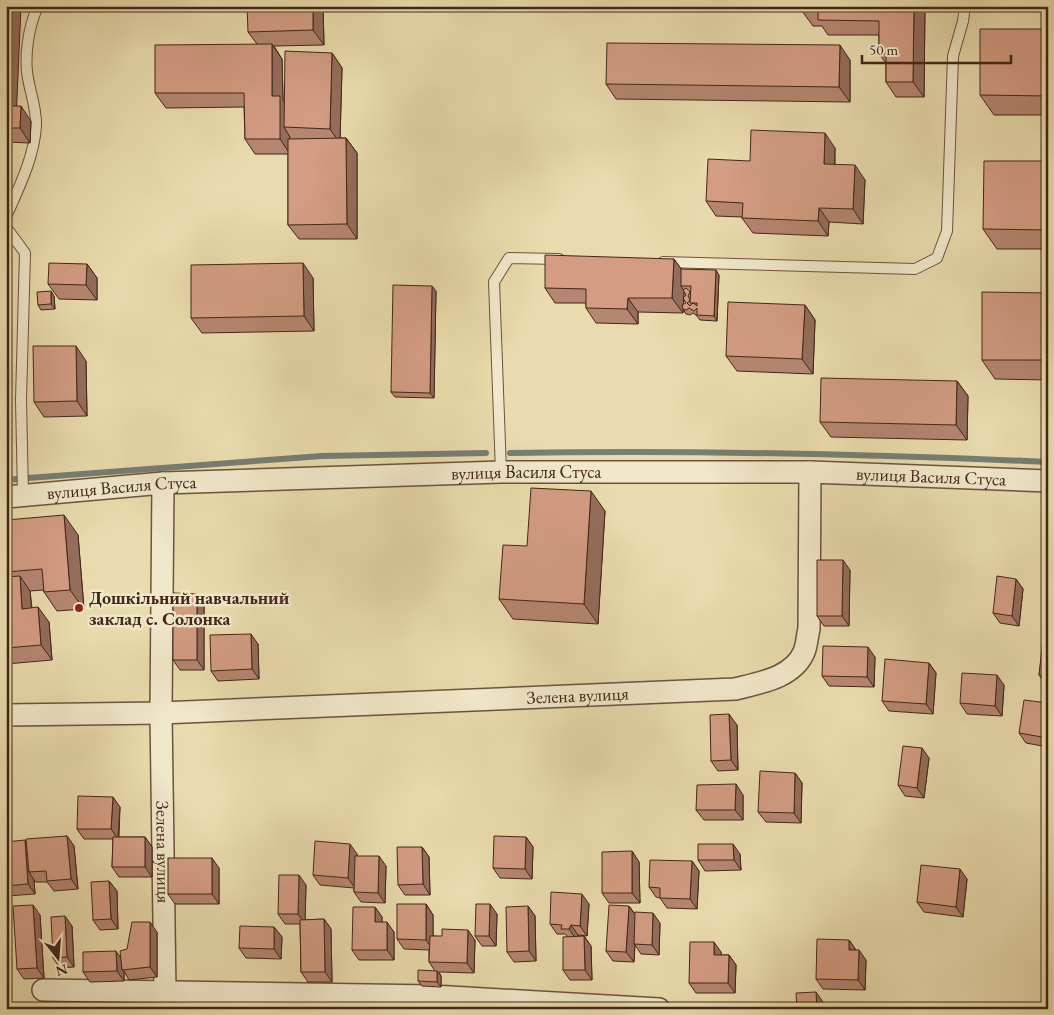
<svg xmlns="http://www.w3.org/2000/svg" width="1054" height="1015" font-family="'EB Garamond',serif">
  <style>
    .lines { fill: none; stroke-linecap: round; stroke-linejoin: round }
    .stream { stroke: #777e74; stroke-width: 6 }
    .service-casing { stroke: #6c533c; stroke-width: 12 }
    .minor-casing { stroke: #6c533c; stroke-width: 24 }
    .service { stroke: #f1e8ca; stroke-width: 10 }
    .minor { stroke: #f1e8ca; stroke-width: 21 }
    .wall { fill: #b58671; stroke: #432617; fill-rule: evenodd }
    .shaded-wall { fill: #946d5c; stroke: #432617 }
    .building { fill: #d39c83; stroke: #432617 }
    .poi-dot { fill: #8f2418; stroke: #f1e8ca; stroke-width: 2 }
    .labels { text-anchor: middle; stroke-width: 5; stroke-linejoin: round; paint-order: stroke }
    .street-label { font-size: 18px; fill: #432617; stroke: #f1e8ca }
    .poi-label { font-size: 18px; font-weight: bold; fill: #432617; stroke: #f1e8ca; text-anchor: start }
  </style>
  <rect width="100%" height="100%" fill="#e9dbad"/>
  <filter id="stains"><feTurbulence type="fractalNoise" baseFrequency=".004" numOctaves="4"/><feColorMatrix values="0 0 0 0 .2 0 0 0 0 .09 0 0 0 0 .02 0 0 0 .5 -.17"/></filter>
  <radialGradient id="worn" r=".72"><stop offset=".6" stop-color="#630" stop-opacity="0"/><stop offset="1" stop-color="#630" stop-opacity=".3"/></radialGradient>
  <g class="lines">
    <g class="stream">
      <path d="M510 453C689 450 869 454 1048 462"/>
      <path d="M28 478 322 456 486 453"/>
      <path d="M6 480 17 479"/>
    </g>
    <defs>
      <g id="service">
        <path d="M6 217C19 187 34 158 36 126 37 108 29 90 27 72 25 51 29 27 37 8L42 6"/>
        <path d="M6 227 25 253 21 400 23 495"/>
        <path d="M663 262 915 269 937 258 947 231 953 56 963 21 965 6"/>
        <path d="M501 472 494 282 509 258 559 259"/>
      </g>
      <g id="minor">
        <path id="s1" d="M163 483 161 713 165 992"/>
        <path id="s2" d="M6 497 163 483 501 472H810L1048 481"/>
        <path id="s3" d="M6 715 161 713 735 689C759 683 793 678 804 652 807 645 807 636 809 629L810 472"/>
        <path d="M43 990 433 996 659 1009"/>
      </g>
    </defs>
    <use href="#service" class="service-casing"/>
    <use href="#minor" class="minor-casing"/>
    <use href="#service" class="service"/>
    <use href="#minor" class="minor"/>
  </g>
  <g class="wall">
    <path d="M6 6 16 106 31 121 30 143 6 142Z"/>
    <path d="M323 6 324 45 274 46 282 59 283 100 284 103 332 53 342 68 340 138H346L357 153V239H299L288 225V154H255L245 139 244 107 166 108 155 93 257 44 248 32Z"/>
    <path d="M803 6H925L924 97H896L886 82V63L879 54V35H828L822 26H813L802 11Z"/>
    <path d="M1048 29V115H994L980 95Z"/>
    <path d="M850 60V102L616 99 606 84Z"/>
    <path d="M835 148V164L865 180 863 224 829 222 828 236 753 233 742 218V217L716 216 706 201 750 161Z"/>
    <path d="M1048 161V249H997L983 229Z"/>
    <path d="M674 259 681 269 719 275 717 321 700 320 697 316 693 313 690 315 686 314 683 309V313L638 312V324L596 323 586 308V303H555L545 288ZM683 299 686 303 683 305Z"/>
    <path d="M87 264 97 278V300L59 299 48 284Z"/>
    <path d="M313 278 314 331 202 333 191 318Z"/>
    <path d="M436 291 434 398 395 397 391 392Z"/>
    <path d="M1048 293V380L995 379 982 360Z"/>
    <path d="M54 296 55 309 41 310 38 305Z"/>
    <path d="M805 305 815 320 813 374 737 371 726 356Z"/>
    <path d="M86 361 87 416 44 417 34 402Z"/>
    <path d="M957 381 968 396 967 440 831 437 820 422Z"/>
    <path d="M605 511 598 624 513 619 499 599Z"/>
    <path d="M6 520 78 535 84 609 57 611 44 592 43 590 30 591 32 608 49 622 52 660 6 664Z"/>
    <path d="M850 570 849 626H824L817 616Z"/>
    <path d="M1016 579 1023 589 1019 626 1000 623 993 613Z"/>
    <path d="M197 594 204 604V670H180L173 660Z"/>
    <path d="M1048 610V685H1046L1039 675Z"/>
    <path d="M258 644 259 679 218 681 211 671Z"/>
    <path d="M875 657 874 687 829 686 822 676Z"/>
    <path d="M929 663 936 673 933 714 889 711 882 701Z"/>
    <path d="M1004 685 1002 716 967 714 960 703Z"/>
    <path d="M1048 703V747L1026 743 1019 733Z"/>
    <path d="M737 725 738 770 718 771 711 761Z"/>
    <path d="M929 758 924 798 905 796 898 785Z"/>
    <path d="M795 773 802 783 801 823 766 822 758 812Z"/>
    <path d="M743 795V820H704L696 810Z"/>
    <path d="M120 807 119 837H145L152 847V877H119L112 867 113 839H84L77 829Z"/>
    <path d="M67 836 74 846 78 889 54 891 47 882H36L34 880 35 894 6 896V842H27Z"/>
    <path d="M526 837 533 847 532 879 500 878 493 868Z"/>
    <path d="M422 847 429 857 430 895H405L398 885Z"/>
    <path d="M632 851 639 862 640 903H609L602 893Z"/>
    <path d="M357 854V856L386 866 385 903 361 902 354 892V888L320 885 313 875Z"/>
    <path d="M740 854 741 870 705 871 698 860Z"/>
    <path d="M692 861 699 871 697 909 667 908 660 898 656 897 649 887Z"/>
    <path d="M219 868V904H175L168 894Z"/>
    <path d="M967 879 963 917 924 912 917 902Z"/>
    <path d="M109 881 117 891 118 929 100 930 93 920Z"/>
    <path d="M306 885 305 920 324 919 331 929 332 982H308L301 972 300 924H285L278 914Z"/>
    <path d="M426 904 433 915V936L475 940 474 973 439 972 441 976V987L422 986 418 981 435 971 429 962V950L404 949 397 939Z"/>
    <path d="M589 904 587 936 578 935 577 936H584L591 946 592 980H570L563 970 567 936 565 934H557L550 924Z"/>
    <path d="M528 906 535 916 536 961 514 962 507 952Z"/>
    <path d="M629 906 635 914 660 923 659 955 641 954 635 945 634 962 613 961 606 951Z"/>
    <path d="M375 907 382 917V922L394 932V960H359L352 950Z"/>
    <path d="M497 914 496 946H482L475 936Z"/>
    <path d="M40 915 44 978 24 979 17 969Z"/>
    <path d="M72 926 74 967 60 968 53 958Z"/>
    <path d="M274 927 282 937 281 959 246 958 239 948Z"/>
    <path d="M157 932V977L129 980 124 971V981L90 982 83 972 121 957 127 949Z"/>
    <path d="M849 940 856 950 866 960 865 990 823 989 816 979Z"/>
    <path d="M721 952V955H729L736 965 735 993H696L689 983Z"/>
  </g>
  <g class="shaded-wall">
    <path d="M10 6H21L16 121 6 107V84Z"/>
    <path d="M313 6H323L324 45 313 30Z"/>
    <path d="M914 6H925L924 97 913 82Z"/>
    <path d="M272 44 282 59 283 100 290 111 284 127 290 137V154L280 139 272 96Z"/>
    <path d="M840 45 850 60V102L839 87Z"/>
    <path d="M332 53 342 68 340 143 330 129Z"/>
    <path d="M21 106 31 121 30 143 20 128Z"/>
    <path d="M825 133 835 148 834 179 824 164Z"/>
    <path d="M346 138 357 153V239L347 224Z"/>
    <path d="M855 165 865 180 863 224 853 209Z"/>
    <path d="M819 208 829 222 828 236 818 221Z"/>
    <path d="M674 259 685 274 681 286 684 291 683 313 672 298Z"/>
    <path d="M303 263 313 278 314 331 304 316Z"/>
    <path d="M87 264 97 278V300L86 285Z"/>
    <path d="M716 270 719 275 717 321 714 316Z"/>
    <path d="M432 286 436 291 434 398 430 393Z"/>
    <path d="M51 291 54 296 55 309 51 304Z"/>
    <path d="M628 298 638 312V324L627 309Z"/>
    <path d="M805 305 815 320 813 374 802 359Z"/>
    <path d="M76 346 86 361 87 416 77 401Z"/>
    <path d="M957 381 968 396 967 440 956 425Z"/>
    <path d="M591 491 605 511 598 624 584 604Z"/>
    <path d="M64 515 78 535 84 609 70 590Z"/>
    <path d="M843 560 850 570 849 626 842 616Z"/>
    <path d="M20 576 30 591 33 624 22 609Z"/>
    <path d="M1016 579 1023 589 1019 626 1012 616Z"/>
    <path d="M197 594 204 604V670L197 660Z"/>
    <path d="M38 607 49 622 52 660 41 645Z"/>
    <path d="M251 634 258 644 259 679 252 669Z"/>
    <path d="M868 647 875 657 874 687 867 677Z"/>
    <path d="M929 663 936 673 933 714 926 704Z"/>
    <path d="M997 675 1004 685 1002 716 995 706Z"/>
    <path d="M729 714 737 725 738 770 731 760Z"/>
    <path d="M922 748 929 758 924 798 917 788Z"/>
    <path d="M795 773 802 783 801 823 794 813Z"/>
    <path d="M736 784 743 795V820L735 810Z"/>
    <path d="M113 797 120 807 118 839 111 829Z"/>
    <path d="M67 836 74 846 78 889 71 879Z"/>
    <path d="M145 837 152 847V877L145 867Z"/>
    <path d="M526 837 533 847 532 879 525 869Z"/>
    <path d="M25 840 32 850 29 872 34 880 35 894 28 884Z"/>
    <path d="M350 844 357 854 355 888 348 878Z"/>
    <path d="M733 844 740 854 741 870 734 860Z"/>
    <path d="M422 847 429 857 430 895 423 884Z"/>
    <path d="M632 851 639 862 640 903 632 893Z"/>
    <path d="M379 856 386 866 385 903 378 893Z"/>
    <path d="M212 858 219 868V904L212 894Z"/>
    <path d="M692 861 699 871 697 909 690 899Z"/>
    <path d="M960 869 967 879 963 917 956 907Z"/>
    <path d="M299 875 306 885 305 924 298 914Z"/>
    <path d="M109 881 117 891 118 929 111 919Z"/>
    <path d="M582 894 589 904 587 936 580 926Z"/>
    <path d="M426 904 433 915V950L426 940Z"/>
    <path d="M490 904 497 914 496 946 489 936Z"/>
    <path d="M33 905 40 915 44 978 37 968Z"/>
    <path d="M528 906 535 916 536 961 529 951Z"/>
    <path d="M629 906 636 916 634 962 626 952Z"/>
    <path d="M375 907 382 917V932L375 922Z"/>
    <path d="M653 913 660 923 659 955 652 945Z"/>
    <path d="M65 916 72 926 74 967 67 957Z"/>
    <path d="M324 919 331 929 332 982 325 972Z"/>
    <path d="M150 922 157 932V977L150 967Z"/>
    <path d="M387 922 394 932V960L387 950Z"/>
    <path d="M571 925 578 935 576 939 569 929Z"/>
    <path d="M274 927 282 937 281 959 274 949Z"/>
    <path d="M468 930 475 940 474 973 467 963Z"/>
    <path d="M584 936 591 946 592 980 585 970Z"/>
    <path d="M849 940 856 950H849Z"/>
    <path d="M714 942 721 952V965L714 955Z"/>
    <path d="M859 950 866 960 865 990 858 980Z"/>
    <path d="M116 951 123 961 122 970 124 971V981L117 971Z"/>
    <path d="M729 955 736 965 735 993 728 983Z"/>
    <path d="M437 971 441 976V987L437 982Z"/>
    <path d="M816 992 823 1002 824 1009H817Z"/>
  </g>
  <g class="building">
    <path d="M6 6H10L6 84Z"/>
    <path d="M247 6H313V30L248 32Z"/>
    <path d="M803 6H914L913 82H886V54H879V21L818 20V11H802Z"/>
    <path d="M980 29H1048V96L980 95Z"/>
    <path d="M607 43 840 45 839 87 606 84Z"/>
    <path d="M272 44V96H280V139H245L244 93H155V45Z"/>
    <path d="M285 51 332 53 330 129 284 127Z"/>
    <path d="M6 106H21L20 128H6Z"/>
    <path d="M751 130 825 133 824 164 855 165 853 209 819 208 818 221 742 218 743 203 706 201 708 159 750 161Z"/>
    <path d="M346 138 347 224 288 225V139Z"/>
    <path d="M984 161H1048V230L983 229Z"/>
    <path d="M545 255 674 259 672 298H628L627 309 586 308V289L545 288Z"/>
    <path d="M49 263 87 264 86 285 48 284Z"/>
    <path d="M303 263 304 316 191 318V265Z"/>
    <path d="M681 269 716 270 714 316 697 315V308L694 311 689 308 686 310 683 309 682 305 686 303 683 298 686 295 683 290 686 288 690 292 688 296 690 300 687 303 690 306 693 303 697 306V303H690L691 286H681Z"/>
    <path d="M393 285 432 286 430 393 391 392Z"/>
    <path d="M51 291V304L38 305 37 292Z"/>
    <path d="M982 292 1048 293V360H982Z"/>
    <path d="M728 302 805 305 802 359 726 356Z"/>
    <path d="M33 346H76L77 401 34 402Z"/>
    <path d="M821 378 957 381 956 425 820 422Z"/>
    <path d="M531 488 591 491 584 604 499 599 503 545 527 546Z"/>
    <path d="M64 515 70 590 44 592 42 569 6 572V520Z"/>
    <path d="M817 560H843L842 616H817Z"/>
    <path d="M20 576 22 609 38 607 41 645 6 648V577Z"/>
    <path d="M997 576 1016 579 1012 616 993 613Z"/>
    <path d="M173 593 197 594V660H173Z"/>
    <path d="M1046 610H1048V676L1039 675Z"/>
    <path d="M251 634 252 669 211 671 210 635Z"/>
    <path d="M823 646 868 647 867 677 822 676Z"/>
    <path d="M885 659 929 663 926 704 882 701Z"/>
    <path d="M962 673 997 675 995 706 960 703Z"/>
    <path d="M1024 700 1048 703V738L1019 733Z"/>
    <path d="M729 714 731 760 711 761 710 715Z"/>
    <path d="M903 746 922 748 917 788 898 785Z"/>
    <path d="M760 771 795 773 794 813 758 812Z"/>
    <path d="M736 784 735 810H696L697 785Z"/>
    <path d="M78 796 113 797 111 829H77Z"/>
    <path d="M67 836 71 879 47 881 46 871 29 872 26 839Z"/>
    <path d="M494 836 526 837 525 869 493 868Z"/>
    <path d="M113 837H145V867H112Z"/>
    <path d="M25 840 28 884 6 886V842Z"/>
    <path d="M315 841 350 844 348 878 313 875Z"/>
    <path d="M698 844H733L734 860H698Z"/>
    <path d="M397 847H422L423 884 398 885Z"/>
    <path d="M632 851V893H602V852Z"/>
    <path d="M355 856H379L378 893 354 892Z"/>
    <rect x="168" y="858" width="44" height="36"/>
    <path d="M650 860 692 861 690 899 660 898V888L649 887Z"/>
    <path d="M921 865 960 869 956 907 917 902Z"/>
    <path d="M279 875H299L298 914H278Z"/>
    <path d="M109 881 111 919 93 920 91 882Z"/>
    <path d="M551 892 582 894 580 926 571 925 569 929H561L562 925 550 924Z"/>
    <path d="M397 904H426V940L397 939Z"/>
    <path d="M476 904H490L489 936H475Z"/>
    <path d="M33 905 37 968 17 969 13 906Z"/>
    <path d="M609 905 629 906 626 952 606 951Z"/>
    <path d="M528 906 529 951 507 952 506 907Z"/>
    <path d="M353 907H375V922H387V950H352Z"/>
    <path d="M635 912 653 913 652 945 634 944Z"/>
    <path d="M65 916 67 957 53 958 51 917Z"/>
    <path d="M324 919 325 972H301L300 920Z"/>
    <path d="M132 922H150V967L122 970 120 951 127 949Z"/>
    <path d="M240 926 274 927V949L239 948Z"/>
    <path d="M442 929 468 930 467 963 429 962 430 936H442Z"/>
    <path d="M584 936 585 970H563V937Z"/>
    <path d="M817 939 849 940V950H859L858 980 816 979Z"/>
    <path d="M690 942H714V955H729L728 983H689Z"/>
    <path d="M116 951 117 971 83 972V952Z"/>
    <path d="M418 970 437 971V982L418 981Z"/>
    <path d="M816 992 817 1009H797L796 993Z"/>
  </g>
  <circle class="poi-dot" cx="79" cy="608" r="5"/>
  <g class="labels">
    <g class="street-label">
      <text dy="6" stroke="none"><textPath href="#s2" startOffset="521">вулиця Василя Стуса</textPath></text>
      <text dy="6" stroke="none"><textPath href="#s2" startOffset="926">вулиця Василя Стуса</textPath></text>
      <text dy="6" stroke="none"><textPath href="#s2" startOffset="116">вулиця Василя Стуса</textPath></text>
      <text dy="6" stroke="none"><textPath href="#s3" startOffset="572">Зелена вулиця</textPath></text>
      <text dy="6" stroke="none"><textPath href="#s1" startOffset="369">Зелена вулиця</textPath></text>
    </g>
    <g class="poi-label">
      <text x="89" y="604">Дошкільний навчальний<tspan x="89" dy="21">заклад с. Солонка</tspan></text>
    </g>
  </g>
  <rect width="1054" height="1015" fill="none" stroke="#e9dbad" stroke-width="25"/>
  <rect x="8" y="8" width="1039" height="1000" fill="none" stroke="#432617" stroke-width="2.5"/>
  <rect x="12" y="12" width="1029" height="990" fill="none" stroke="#432617"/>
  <g transform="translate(58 958) rotate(163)" stroke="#f1e8ca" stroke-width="4" paint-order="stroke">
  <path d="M0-4L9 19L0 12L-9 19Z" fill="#432617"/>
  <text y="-8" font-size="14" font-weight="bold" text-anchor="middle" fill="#432617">N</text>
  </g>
  <path d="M862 55v8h149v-8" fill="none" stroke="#432617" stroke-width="2.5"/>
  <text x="869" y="55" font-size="15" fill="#432617" stroke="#f1e8ca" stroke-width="4" paint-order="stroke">50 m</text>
  <rect width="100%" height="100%" filter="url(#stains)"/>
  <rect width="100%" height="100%" fill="url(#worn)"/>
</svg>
